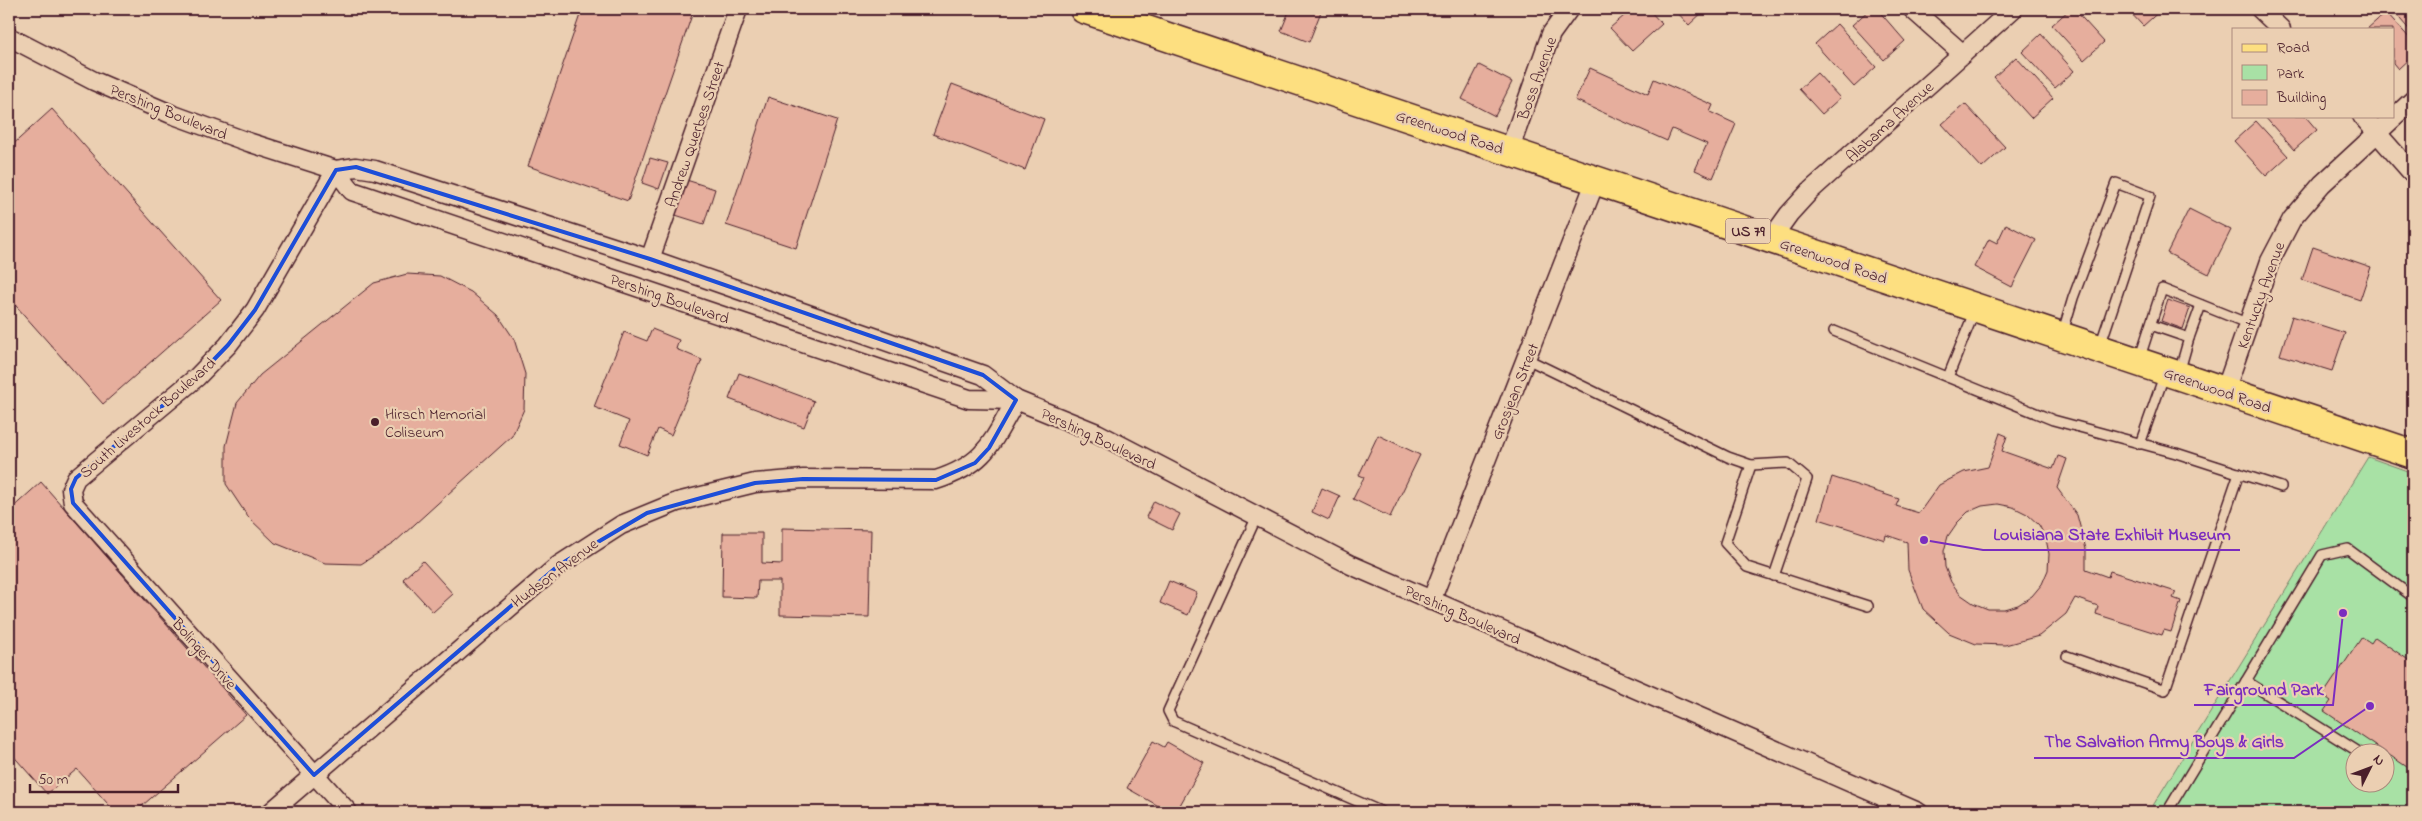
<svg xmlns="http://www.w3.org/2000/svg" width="2422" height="821" font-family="'Indie Flower',sans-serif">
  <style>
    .green { fill: #a8e1a5; stroke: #798068; fill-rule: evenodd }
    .building { fill: #e6ae9d; stroke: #4a1f2b; fill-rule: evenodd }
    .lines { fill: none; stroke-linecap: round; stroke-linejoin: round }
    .lane-casing { stroke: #4a1f2b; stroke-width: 12 }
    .street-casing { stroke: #4a1f2b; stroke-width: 21 }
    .primary-casing { stroke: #4a1f2b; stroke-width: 31 }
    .lane { stroke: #ebcfb2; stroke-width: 9 }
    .street { stroke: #ebcfb2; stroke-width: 18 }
    .primary { stroke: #fddf80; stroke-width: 28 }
    .marked { fill: none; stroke: #1d4ed8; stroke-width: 4; stroke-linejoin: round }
    .poi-dot { fill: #4a1f2b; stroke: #ebcfb2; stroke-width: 2 }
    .labels { text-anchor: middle; stroke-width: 4.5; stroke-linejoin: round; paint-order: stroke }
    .shield { fill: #ebcfb2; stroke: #7a5454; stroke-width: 1 }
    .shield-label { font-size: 15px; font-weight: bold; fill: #4a1f2b }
    .street-label { font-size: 16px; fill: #4a1f2b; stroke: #ebcfb2 }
    .poi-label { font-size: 16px; fill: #4a1f2b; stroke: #ebcfb2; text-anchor: start }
    .leader { fill: none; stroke: #7b2cbf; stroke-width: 2 }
    .callout-dot { fill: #7b2cbf; stroke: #ebcfb2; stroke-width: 2 }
    .callout-label { font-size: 18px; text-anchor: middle; font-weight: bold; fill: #7b2cbf; stroke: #ebcfb2; stroke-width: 4.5; stroke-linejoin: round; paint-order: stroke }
  </style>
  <rect width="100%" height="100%" fill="#ebcfb2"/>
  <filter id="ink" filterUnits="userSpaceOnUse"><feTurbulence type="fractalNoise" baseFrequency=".02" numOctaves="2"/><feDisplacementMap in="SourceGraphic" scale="10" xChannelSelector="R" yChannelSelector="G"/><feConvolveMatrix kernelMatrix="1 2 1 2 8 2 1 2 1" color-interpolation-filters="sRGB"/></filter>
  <g filter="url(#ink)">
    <path class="green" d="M2368 457 2413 473V812H2149ZM2354 754H2384V784H2354Z"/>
    <g class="building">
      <path d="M582 9H694L628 201 528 166Z"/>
      <path d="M1290 9H1322L1309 42 1281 31Z"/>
      <path d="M1632 9H1648L1662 24 1632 51 1610 28Z"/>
      <path d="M1674 9H1706L1689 25Z"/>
      <path d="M1870 9H1877L1905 41 1884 60 1852 25Z"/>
      <path d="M2070 9H2074L2104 42 2084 60 2052 25Z"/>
      <path d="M2127 9H2162L2143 26Z"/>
      <path d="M2397 9H2413V34L2394 12Z"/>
      <path d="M2386 12 2413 42V55L2398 69 2393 63V29H2367Z"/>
      <path d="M1837 24 1876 67 1854 87 1815 44Z"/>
      <path d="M2041 34 2074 71 2055 88 2022 52Z"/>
      <path d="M2016 57 2053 98 2031 118 1994 77Z"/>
      <path d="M1479 65 1512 82 1495 116 1462 99Z"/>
      <path d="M1590 68 1648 94 1654 79 1713 105 1710 112 1736 124 1713 178 1695 170 1707 144 1672 129 1667 141 1575 100Z"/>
      <path d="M1817 73 1840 98 1822 114 1799 89Z"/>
      <path d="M952 84 1044 119 1025 170 933 134Z"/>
      <path d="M768 97 837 120 796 248 726 225Z"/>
      <path d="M1965 104 2005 147 1982 168 1942 124Z"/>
      <path d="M52 109 221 300 103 404 9 298V148Z"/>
      <path d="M2264 116H2305L2317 130 2294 150Z"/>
      <path d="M2256 121 2288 156 2266 176 2234 141Z"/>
      <path d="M650 158 668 163 659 189 642 183Z"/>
      <path d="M680 178 715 189 704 224 669 213Z"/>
      <path d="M2189 209 2231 230 2209 274 2167 253Z"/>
      <path d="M2006 224 2036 240 2012 287 1974 267 1989 239 1997 243Z"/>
      <path d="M2313 247 2371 267 2360 300 2302 280Z"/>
      <path d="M407 274 440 276 471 292 498 315 514 339 525 374 524 409 512 436 394 543 361 564 325 563 275 543 248 517 226 484V446L237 403 260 375 374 283Z"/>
      <path d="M2168 300 2190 308 2183 329 2161 321Z"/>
      <path d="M2292 316 2345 333 2332 371 2280 355Z"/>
      <path d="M652 329 679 340 676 349 702 360 671 435 658 429 647 455 620 444 629 421 594 407 624 332 647 341Z"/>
      <path d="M739 373 814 401 804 427 729 399Z"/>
      <path d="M2000 433 2007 436 2002 451 2053 469 2058 456 2067 459 2057 488 2077 515 2086 549V569L2108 577 2110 571 2176 592 2173 598 2181 601 2171 632 2164 630 2162 635 2096 614 2098 606 2075 598 2066 614 2039 636 2005 645 1976 644 1949 633 1923 609 1908 570 1907 542 1886 535 1885 540 1819 519 1832 477 1899 499 1896 506 1919 513 1939 485 1964 472 1988 467ZM1998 504 2013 507 2027 514 2039 525 2046 539 2049 554 2048 570 2042 584 2032 596 2018 605 2004 609H1988L1973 603 1960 594 1951 582 1945 567 1944 551 1948 536 1957 523 1968 512 1982 506Z"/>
      <path d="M1378 435 1420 455 1390 517 1353 499 1364 477 1359 475Z"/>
      <path d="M41 482 246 715 135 812H115L77 769 47 794 9 751V511Z"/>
      <path d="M1322 488 1340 496 1329 520 1312 512Z"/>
      <path d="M1154 501 1180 514 1172 530 1146 517Z"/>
      <path d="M782 528 871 530 869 617 780 615V581H758L757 598 722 597 723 533H762V563L782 564Z"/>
      <path d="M423 561 453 594 433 612 403 579Z"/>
      <path d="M1169 581 1197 593 1188 615 1160 603Z"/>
      <path d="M2362 637 2371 643 2375 637 2413 663V771L2324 711 2331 701 2323 695Z"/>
      <path d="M1153 741 1164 747 1167 742 1204 763 1176 812H1169L1127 788Z"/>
    </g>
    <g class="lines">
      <defs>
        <g id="lane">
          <path d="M2151 325 2189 338 2179 373"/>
          <path d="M1834 331 2053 420 2176 453 2281 487"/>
          <path d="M2062 335 2073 298 2116 183 2150 196 2100 346"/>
          <path d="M2189 338 2201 305"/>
          <path d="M1527 359 1728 457 1751 465 1788 463 1807 479 1774 576"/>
          <path d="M2139 360 2162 289 2249 324"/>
          <path d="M1948 377 1975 310"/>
          <path d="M2140 444 2165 373"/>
          <path d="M1751 465 1725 543 1747 567 1868 606"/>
          <path d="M1257 516 1168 711 1173 721 1382 812"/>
          <path d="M2067 656 2165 690 2239 473"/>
          <path d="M2246 681 2362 754"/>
          <path d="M1880 812 1886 798"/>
          <path d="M2167 812 2322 555 2348 549 2413 597"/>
        </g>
        <g id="street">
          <path d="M1912 9 1963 54"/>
          <path d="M2260 9 2281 29"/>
          <path d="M9 37 94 81 171 114 248 142 336 170 356 167 375 170 650 259 983 375 1016 400 1097 433 1351 565 1918 812"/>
          <path d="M2362 116 2413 174"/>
          <path d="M1509 151 1551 34 1569 9"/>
          <path d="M336 170 255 310 228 345 197 377 76 478 71 489 73 503 348 812"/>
          <path d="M336 170 352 191 969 399 1016 400"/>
          <path d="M1771 239 1789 214 1810 191 2013 9"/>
          <path d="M650 259 738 9"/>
          <path d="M2225 391 2270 261 2292 219 2322 184 2413 100"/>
          <path d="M1431 601 1596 180"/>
          <path d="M271 812 559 565 621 525 677 502 755 483 803 479 936 480C986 464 992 442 1016 400"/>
        </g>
        <path id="primary" d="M1084 9 2413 454"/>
      </defs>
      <use href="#lane" class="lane-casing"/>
      <use href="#street" class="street-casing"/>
      <use href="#primary" class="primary-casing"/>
      <use href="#lane" class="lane"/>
      <use href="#street" class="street"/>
      <use href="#primary" class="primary"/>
    </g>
  </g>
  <path class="marked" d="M356 167 650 259 983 375 1016 400 989 448 975 463 936 480 803 479 755 483 647 513 559 565 314 775 73 503 71 489 76 478 197 377 228 345 255 310 336 170Z"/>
  <circle class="poi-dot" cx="375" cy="422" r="5"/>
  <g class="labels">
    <rect class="shield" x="1725.5" y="218.5" width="45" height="25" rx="4"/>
    <g class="shield-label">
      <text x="1748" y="236">US 79</text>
    </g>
    <g class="street-label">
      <text transform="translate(1536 78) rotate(-70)" y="6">Boss Avenue</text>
      <text transform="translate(169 111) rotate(22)" y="6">Pershing Boulevard</text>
      <text transform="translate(1889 121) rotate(-42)" y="6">Alabama Avenue</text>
      <text transform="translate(1450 131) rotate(18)" y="6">Greenwood Road</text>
      <text transform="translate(694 134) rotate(-71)" y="6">Andrew Querbes Street</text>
      <text transform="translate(1834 260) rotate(19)" y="6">Greenwood Road</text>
      <text transform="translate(2260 295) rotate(-70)" y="6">Kentucky Avenue</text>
      <text transform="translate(670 298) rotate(19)" y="6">Pershing Boulevard</text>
      <text transform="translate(2218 389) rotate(19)" y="6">Greenwood Road</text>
      <text transform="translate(1514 391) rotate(-68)" y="6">Grosjean Street</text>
      <text transform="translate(147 417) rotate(-41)" y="6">South Livestock Boulevard</text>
      <text transform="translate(1099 438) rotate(25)" y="6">Pershing Boulevard</text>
      <text transform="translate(554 572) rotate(-37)" y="6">Hudson Avenue</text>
      <text transform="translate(1463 614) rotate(24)" y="6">Pershing Boulevard</text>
      <text transform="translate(205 653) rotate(49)" y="6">Bolinger Drive</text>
    </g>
    <g class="poi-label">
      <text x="385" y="419">Hirsch Memorial<tspan x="385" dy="18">Coliseum</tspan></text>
    </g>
  </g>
  <path class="leader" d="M1924 540L1983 550H2240M2343 613L2333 705H2194M2370 706L2294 758H2034"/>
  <g class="callout-dot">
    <circle cx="1924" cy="540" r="5"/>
    <circle cx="2343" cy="613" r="5"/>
    <circle cx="2370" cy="706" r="5"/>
  </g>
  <g class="callout-label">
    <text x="2112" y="540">Louisiana State Exhibit Museum</text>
    <text x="2264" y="695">Fairground Park</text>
    <text x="2164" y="747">The Salvation Army Boys &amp; Girls</text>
  </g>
  <rect width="2422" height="821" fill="none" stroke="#ebcfb2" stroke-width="30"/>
  <rect x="15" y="15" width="2392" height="791" fill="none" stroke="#4a1f2b" stroke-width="2" filter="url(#ink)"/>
  <rect x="2232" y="28" width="162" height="90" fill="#ebcfb2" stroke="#ab897c"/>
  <rect x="2242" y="44" width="25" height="8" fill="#fddf80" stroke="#ab897c"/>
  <text x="2277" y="52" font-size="15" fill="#4a1f2b">Road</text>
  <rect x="2242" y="65" width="25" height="15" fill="#a8e1a5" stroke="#ab897c"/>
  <text x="2277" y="78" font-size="15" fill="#4a1f2b">Park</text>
  <rect x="2242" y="90" width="25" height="15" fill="#e6ae9d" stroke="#ab897c"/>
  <text x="2277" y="102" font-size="15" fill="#4a1f2b">Building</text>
  <g transform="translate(2370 768) rotate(48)"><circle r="24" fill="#ebcfb2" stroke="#ab897c"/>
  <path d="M0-4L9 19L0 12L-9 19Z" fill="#4a1f2b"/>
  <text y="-8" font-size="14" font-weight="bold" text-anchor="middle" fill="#4a1f2b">N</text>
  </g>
  <path d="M30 784v8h148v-8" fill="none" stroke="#4a1f2b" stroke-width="2.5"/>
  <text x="38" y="784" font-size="15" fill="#4a1f2b" stroke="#ebcfb2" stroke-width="4" paint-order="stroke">50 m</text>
</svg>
